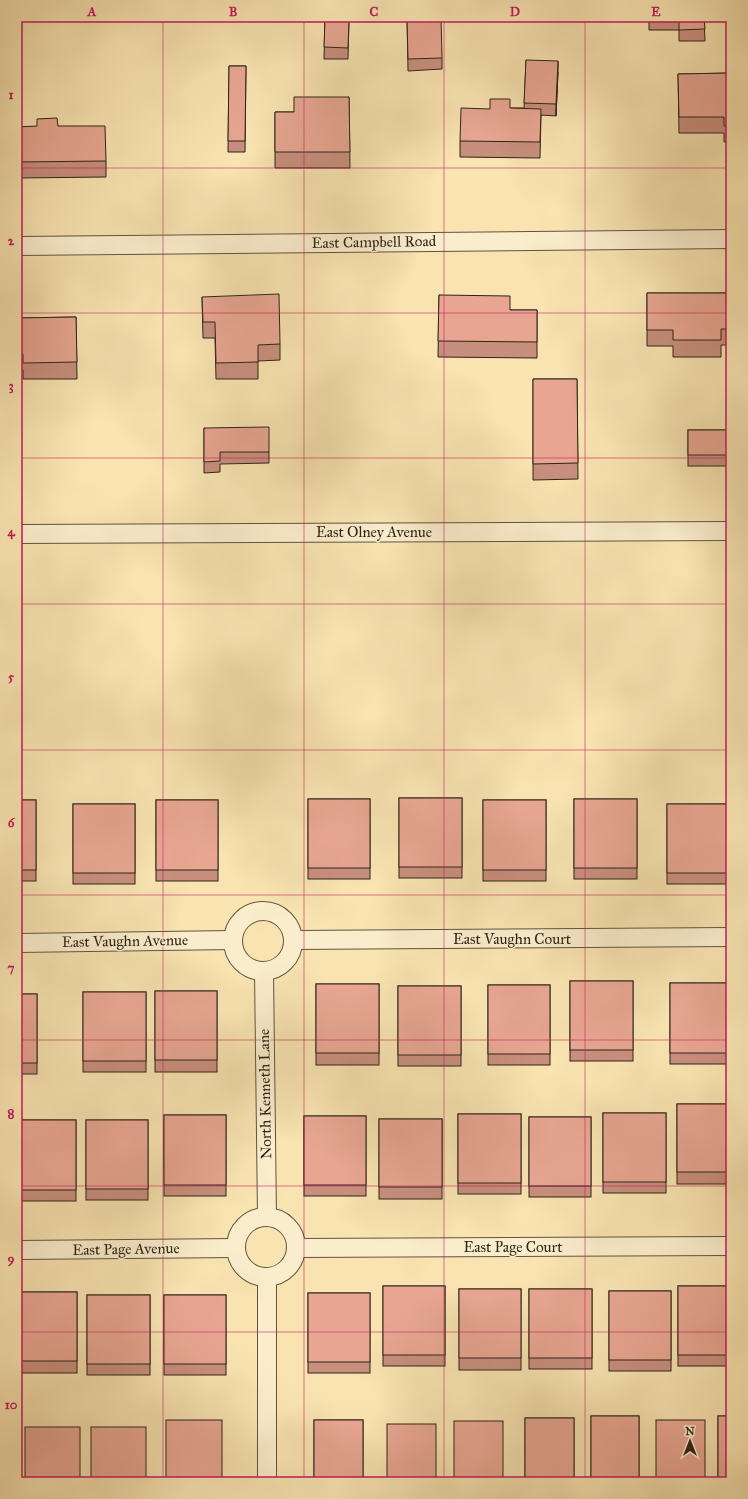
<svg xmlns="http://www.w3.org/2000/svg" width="748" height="1499" font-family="'IM FELL Great Primer',serif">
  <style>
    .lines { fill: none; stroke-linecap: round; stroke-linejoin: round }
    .minor-casing { stroke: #60543e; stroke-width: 20 }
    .minor { stroke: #faedcc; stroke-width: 18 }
    .wall { fill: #c88f7e; stroke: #2d2418 }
    .shaded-wall { fill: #a27466; stroke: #2d2418 }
    .building { fill: #e8a692; stroke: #2d2418 }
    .grid { fill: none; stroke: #c2185b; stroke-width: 1; stroke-opacity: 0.55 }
    .labels { text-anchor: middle; stroke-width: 3; stroke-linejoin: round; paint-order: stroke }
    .street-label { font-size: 15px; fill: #2d2418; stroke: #faedcc }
    .neatline { fill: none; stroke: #c2185b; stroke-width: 1.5 }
    .grid-label { font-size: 13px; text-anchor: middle; font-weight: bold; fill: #c2185b }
  </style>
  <rect width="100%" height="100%" fill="#f8e3b1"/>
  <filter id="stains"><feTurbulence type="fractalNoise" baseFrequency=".005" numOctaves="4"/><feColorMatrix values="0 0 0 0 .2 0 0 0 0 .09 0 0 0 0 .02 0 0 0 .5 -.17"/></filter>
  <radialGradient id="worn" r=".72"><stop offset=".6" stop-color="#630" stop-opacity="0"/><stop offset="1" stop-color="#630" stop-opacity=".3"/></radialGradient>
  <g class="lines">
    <defs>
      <g id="minor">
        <path d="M17 246 731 239"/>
        <path d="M17 534 731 531"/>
        <circle cx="263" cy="941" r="30"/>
        <path d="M293 940 731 937"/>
        <path d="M17 943 233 940"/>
        <path d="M264 971 267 1217"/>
        <circle cx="266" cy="1247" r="30"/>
        <path d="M296 1248 731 1246"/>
        <path d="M17 1250 236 1248"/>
        <path d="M267 1277V1482"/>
      </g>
    </defs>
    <use href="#minor" class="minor-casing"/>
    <use href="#minor" class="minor"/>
  </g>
  <g class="wall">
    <path d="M407 17 442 58V69L408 71Z"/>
    <path d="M649 17H704L705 41H679V30H649Z"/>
    <path d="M325 19 349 20 348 59H324Z"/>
    <path d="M526 60 558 72 556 116 541 115 540 158 460 157V141L490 109 510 108H524Z"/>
    <path d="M229 66H246L245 152H228Z"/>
    <path d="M731 73V142H724V133H679L678 74Z"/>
    <path d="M349 97 350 168H275V112H294Z"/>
    <path d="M58 126 106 161V177L17 178V127Z"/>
    <path d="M647 293H731V345H721V357H673V346H647Z"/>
    <path d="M439 295 510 310H537V358L438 357Z"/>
    <path d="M202 297 280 344V360L258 361V379H216L215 338H203Z"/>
    <path d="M76 317 77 379H23V370L17 371V318Z"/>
    <path d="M533 379H577L578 479 533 480Z"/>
    <path d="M204 428 269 452V463L220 464V472L204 473Z"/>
    <rect x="688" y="430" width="41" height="36"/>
    <rect x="399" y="798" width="63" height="80"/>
    <rect x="308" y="799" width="62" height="80"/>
    <rect x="574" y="799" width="63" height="80"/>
    <rect x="17" y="800" width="19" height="81"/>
    <rect x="156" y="800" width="62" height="81"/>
    <rect x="483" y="800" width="63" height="81"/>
    <rect x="73" y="804" width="62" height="80"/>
    <rect x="667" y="804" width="63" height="80"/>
    <rect x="570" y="981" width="63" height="80"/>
    <rect x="670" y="983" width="61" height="81"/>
    <rect x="316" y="984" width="63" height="81"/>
    <rect x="488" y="985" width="62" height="80"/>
    <rect x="398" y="986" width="63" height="80"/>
    <rect x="155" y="991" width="62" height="81"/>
    <rect x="83" y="992" width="63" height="80"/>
    <rect x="17" y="994" width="20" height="80"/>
    <rect x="677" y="1104" width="54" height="80"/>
    <rect x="603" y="1113" width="63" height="80"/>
    <rect x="458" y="1114" width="63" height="80"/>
    <rect x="164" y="1115" width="62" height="81"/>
    <rect x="304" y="1116" width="62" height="80"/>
    <rect x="529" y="1117" width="62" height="80"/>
    <rect x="379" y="1119" width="63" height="80"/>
    <rect x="17" y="1120" width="59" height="81"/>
    <rect x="86" y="1120" width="62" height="80"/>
    <rect x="383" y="1286" width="62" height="80"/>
    <rect x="678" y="1286" width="53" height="80"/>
    <rect x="459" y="1289" width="62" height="81"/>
    <rect x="529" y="1289" width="63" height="80"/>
    <rect x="609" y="1291" width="62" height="80"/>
    <rect x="17" y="1292" width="60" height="81"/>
    <rect x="308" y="1293" width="62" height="80"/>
    <rect x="87" y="1295" width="63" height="80"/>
    <rect x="164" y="1295" width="62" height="80"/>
    <rect x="591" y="1416" width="48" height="66"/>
    <rect x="718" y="1416" width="13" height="66"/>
    <rect x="525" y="1418" width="49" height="64"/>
    <rect x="314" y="1420" width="49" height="62"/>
  </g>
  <path class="shaded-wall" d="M558 61V72L556 116V104Z"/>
  <g class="building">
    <path d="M407 17H441L442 58 408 59Z"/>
    <path d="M649 17H704L705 29 679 30V19H649Z"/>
    <path d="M325 19 349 20 348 48 324 47Z"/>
    <path d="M526 60 558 61 556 104 524 103Z"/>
    <path d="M229 66H246L245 141H228Z"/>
    <path d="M731 73V125L724 126V117H679L678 74Z"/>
    <path d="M294 97H349L350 152H275V112H294Z"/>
    <path d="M490 99H510V108L541 109 540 142 460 141 461 108 490 109Z"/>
    <path d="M57 118 58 126H105L106 161 17 162V127L37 126V119Z"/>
    <path d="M647 293H731V329H721V340H673V330H647Z"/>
    <path d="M279 294 280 344 258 345V362L216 363 215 322H203L202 297Z"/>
    <path d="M439 295 510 296V310H537V342L438 341Z"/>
    <path d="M76 317 77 362 23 363V354H17V318Z"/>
    <path d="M533 379H577L578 463 533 464Z"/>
    <path d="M269 427V452H220V461L204 462V428Z"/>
    <rect x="688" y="430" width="41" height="25"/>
    <rect x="399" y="798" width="63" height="69"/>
    <rect x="308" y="799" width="62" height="69"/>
    <rect x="574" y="799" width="63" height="69"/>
    <rect x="17" y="800" width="19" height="70"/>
    <rect x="156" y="800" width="62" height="70"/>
    <rect x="483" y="800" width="63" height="70"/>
    <rect x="73" y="804" width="62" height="69"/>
    <rect x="667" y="804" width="63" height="69"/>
    <rect x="570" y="981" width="63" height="69"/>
    <rect x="670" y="983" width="61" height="70"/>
    <rect x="316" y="984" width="63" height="69"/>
    <rect x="488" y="985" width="62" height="69"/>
    <rect x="398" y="986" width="63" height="69"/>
    <rect x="155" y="991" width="62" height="69"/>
    <rect x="83" y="992" width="63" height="69"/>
    <rect x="17" y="994" width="20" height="69"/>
    <rect x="677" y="1104" width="54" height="68"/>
    <rect x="603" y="1113" width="63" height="69"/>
    <rect x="458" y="1114" width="63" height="69"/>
    <rect x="164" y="1115" width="62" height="70"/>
    <rect x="304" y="1116" width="62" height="69"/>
    <rect x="529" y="1117" width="62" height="69"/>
    <rect x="379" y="1119" width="63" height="68"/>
    <rect x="17" y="1120" width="59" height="70"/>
    <rect x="86" y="1120" width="62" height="69"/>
    <rect x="383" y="1286" width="62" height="69"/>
    <rect x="678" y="1286" width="53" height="69"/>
    <rect x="459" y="1289" width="62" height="69"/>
    <rect x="529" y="1289" width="63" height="69"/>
    <rect x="609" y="1291" width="62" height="69"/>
    <rect x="17" y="1292" width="60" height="69"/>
    <rect x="308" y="1293" width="62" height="69"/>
    <rect x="87" y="1295" width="63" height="69"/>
    <rect x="164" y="1295" width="62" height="69"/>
    <rect x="591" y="1416" width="48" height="62"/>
    <rect x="718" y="1416" width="13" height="62"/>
    <rect x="525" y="1418" width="49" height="62"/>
    <rect x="166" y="1420" width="56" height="62"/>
    <rect x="314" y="1420" width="49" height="62"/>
    <rect x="656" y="1420" width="49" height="62"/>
    <rect x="454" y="1421" width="49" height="61"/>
    <rect x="387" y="1424" width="49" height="58"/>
    <rect x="25" y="1427" width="55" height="55"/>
    <rect x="91" y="1427" width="55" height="55"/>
  </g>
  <path class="grid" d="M163 17V1482M304 17V1482M444 17V1482M585 17V1482M17 168H731M17 313H731M17 458H731M17 604H731M17 750H731M17 895H731M17 1040H731M17 1186H731M17 1332H731"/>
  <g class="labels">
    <g class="street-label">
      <text transform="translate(374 242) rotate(-1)" y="5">East Campbell Road</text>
      <text x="374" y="537">East Olney Avenue</text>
      <text x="512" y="944">East Vaughn Court</text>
      <text transform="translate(125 941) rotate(-1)" y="5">East Vaughn Avenue</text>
      <text transform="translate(265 1094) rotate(-91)" y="5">North Kenneth Lane</text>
      <text x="513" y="1252">East Page Court</text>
      <text transform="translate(126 1249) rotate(-1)" y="5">East Page Avenue</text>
    </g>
  </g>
  <rect width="748" height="1499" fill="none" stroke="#f8e3b1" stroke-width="44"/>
  <g transform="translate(690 1441)" stroke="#faedcc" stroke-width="3" paint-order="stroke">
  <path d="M0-3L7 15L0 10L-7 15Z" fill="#2d2418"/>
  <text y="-6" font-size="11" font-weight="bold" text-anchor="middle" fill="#2d2418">N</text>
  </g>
  <rect x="22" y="22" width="704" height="1455" class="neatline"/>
  <g class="grid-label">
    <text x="92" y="16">A</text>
    <text x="233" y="16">B</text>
    <text x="374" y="16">C</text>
    <text x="515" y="16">D</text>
    <text x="656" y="16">E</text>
    <text x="11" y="99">1</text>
    <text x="11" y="245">2</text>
    <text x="11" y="390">3</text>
    <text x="11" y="536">4</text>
    <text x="11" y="681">5</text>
    <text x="11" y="827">6</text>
    <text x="11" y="972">7</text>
    <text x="11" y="1118">8</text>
    <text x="11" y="1263">9</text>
    <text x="11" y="1409">10</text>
  </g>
  <rect width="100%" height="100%" filter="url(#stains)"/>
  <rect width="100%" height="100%" fill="url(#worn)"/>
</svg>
